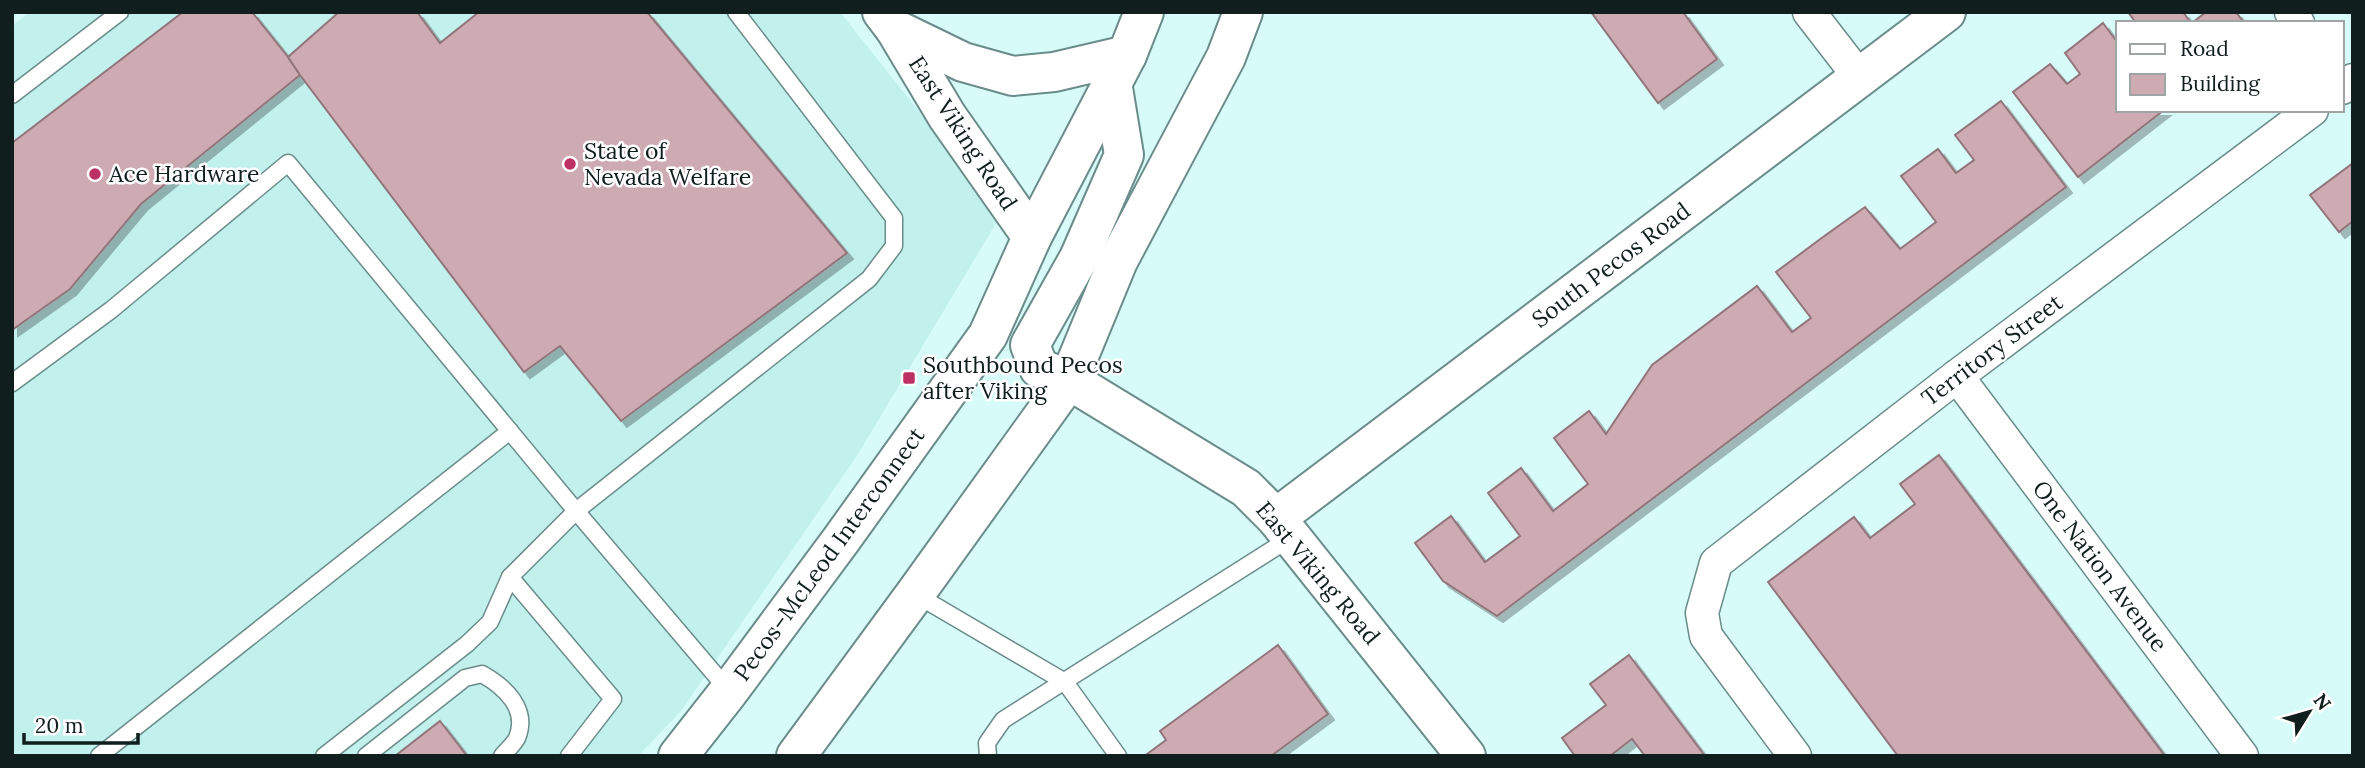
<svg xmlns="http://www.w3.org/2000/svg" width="2365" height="768" font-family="Lora,serif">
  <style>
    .built { fill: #c1f0ed }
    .building { fill: #ceaab2; stroke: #92757b; stroke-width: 2; filter: url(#shadow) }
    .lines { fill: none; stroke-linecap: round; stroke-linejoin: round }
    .service-casing { stroke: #6a8c8a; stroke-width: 19 }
    .minor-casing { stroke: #6a8c8a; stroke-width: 35 }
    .tertiary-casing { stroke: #6a8c8a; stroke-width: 42 }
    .primary-casing { stroke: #6a8c8a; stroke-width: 42 }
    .service { stroke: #fff; stroke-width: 16 }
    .minor { stroke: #fff; stroke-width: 32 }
    .tertiary { stroke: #fff; stroke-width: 38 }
    .primary { stroke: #fff; stroke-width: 38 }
    .poi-dot { fill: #bd3064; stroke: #fff; stroke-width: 2.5 }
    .labels { text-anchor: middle; stroke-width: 5; stroke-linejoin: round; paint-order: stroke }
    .street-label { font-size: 23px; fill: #101e1d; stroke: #fff }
    .poi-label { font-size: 23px; fill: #101e1d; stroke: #fff; text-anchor: start }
  </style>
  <defs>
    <filter id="shadow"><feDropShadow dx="6" dy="6" stdDeviation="0" flood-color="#0004"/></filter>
  </defs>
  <rect width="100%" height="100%" fill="#d6fbf8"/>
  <path class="built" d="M30 12H840L1001 215 858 454 681 711 638 756H12V26Z"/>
  <g class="building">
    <path d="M183 12H252L288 57 300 75 141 204 70 289 12 330V143Z"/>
    <path d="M339 12H417L440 43 479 12H647L847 253 621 421 560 346 524 372 300 75 288 57Z"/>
    <path d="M1591 12H1683L1717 59 1658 103Z"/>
    <path d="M2128 12H2183L2191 23H2136Z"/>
    <path d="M2206 12H2236L2244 23H2192Z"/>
    <path d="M2103 23 2118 43V110H2164L2078 177 2013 92 2050 64 2067 84 2080 74 2065 53Z"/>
    <path d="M2001 101 2066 187 1497 616 1443 581 1415 543 1451 516 1485 562 1520 536 1488 493 1521 468 1553 511 1588 484 1554 438 1589 411 1606 434 1652 365 1757 286 1792 332 1811 318 1776 272 1823 237 1865 207 1900 249 1936 222 1901 176 1938 149 1956 173 1974 160 1955 135Z"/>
    <path d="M2353 163V221L2339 232 2310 195Z"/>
    <path d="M1939 455 2165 756H1898L1768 582 1854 517 1870 538 1915 504 1900 484Z"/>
    <path d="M1278 645 1328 714 1271 756H1149L1147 754 1166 740 1160 731Z"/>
    <path d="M1629 655 1705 756H1645L1632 739 1610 756H1575L1562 738 1606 705 1590 684Z"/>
    <path d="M440 721 467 756H395Z"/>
  </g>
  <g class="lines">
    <defs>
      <g id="service">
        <path d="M12 95 120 12"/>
        <path d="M12 383 111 310 288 163 576 511 729 691"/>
        <path d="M510 577 613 699 569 756"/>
        <path d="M915 594 1065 682 1118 756"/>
        <path d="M99 756 510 431"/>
        <path d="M324 756 467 644 490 622 510 577 576 511 869 279 894 246V218L736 12"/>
        <path d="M366 756 465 678 482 674C505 687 529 709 517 738 514 744 507 750 502 756"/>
        <path d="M988 756 987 743 1003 720 1292 537"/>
      </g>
      <g id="minor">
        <path d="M1809 12 1860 78"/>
        <path d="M2291 12 2298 23"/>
        <path d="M2342 88 2353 80"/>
        <path d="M1957 376 2242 756"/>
        <path d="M1795 756 1706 636 1702 613 1716 563 1957 376 2312 110"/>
      </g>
      <g id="tertiary">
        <path d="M882 12 895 29 947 116 1032 237"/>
        <path d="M895 29 963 62 1013 76 1054 72 1127 55"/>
        <path d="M1069 380 1246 488 1276 518 1466 756"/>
        <path d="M1276 518 1946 12"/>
      </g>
      <g id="primary">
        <path d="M1069 380 1039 368 1030 345 1079 258 1124 155 1112 82"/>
        <path d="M678 756 729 691 841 540 988 335 1032 237 1127 55 1144 12"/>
        <path d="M796 756 915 594 1069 380 1118 261 1226 57 1243 12"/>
      </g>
    </defs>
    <use href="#service" class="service-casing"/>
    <use href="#minor" class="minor-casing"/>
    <use href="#tertiary" class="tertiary-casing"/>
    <use href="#primary" class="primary-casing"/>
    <use href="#service" class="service"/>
    <use href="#minor" class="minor"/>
    <use href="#tertiary" class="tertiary"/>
    <use href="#primary" class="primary"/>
  </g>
  <g class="poi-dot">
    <circle cx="570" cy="164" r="7"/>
    <circle cx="95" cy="174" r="7"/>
    <rect x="902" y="371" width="14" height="14" rx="3.5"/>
  </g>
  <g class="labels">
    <g class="street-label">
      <text transform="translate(963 133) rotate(57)" y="8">East Viking Road</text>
      <text transform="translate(1611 265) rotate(-37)" y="8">South Pecos Road</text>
      <text transform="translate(1992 350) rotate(-37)" y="8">Territory Street</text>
      <text transform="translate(829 554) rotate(-54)" y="8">Pecos–McLeod Interconnect</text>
      <text transform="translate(2100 566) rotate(53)" y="8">One Nation Avenue</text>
      <text transform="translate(1318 573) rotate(50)" y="8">East Viking Road</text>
    </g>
    <g class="poi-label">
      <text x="584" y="159">State of<tspan x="584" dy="26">Nevada Welfare</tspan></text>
      <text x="109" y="182">Ace Hardware</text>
      <text x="923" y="373">Southbound Pecos<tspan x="923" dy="26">after Viking</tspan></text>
    </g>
  </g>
  <rect width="2365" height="768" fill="none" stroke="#101e1d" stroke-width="28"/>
  <rect x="2116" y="21" width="228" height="91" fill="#ffffff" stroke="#9fa5a5" stroke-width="2"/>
  <rect x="2130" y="44" width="35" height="10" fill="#ffffff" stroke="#9fa5a5" stroke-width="2"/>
  <text x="2180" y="56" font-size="21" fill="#101e1d">Road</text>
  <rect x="2130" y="74" width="35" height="21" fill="#ceaab2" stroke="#9fa5a5" stroke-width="2"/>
  <text x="2180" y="91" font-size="21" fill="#101e1d">Building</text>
  <g transform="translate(2309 712) rotate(53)" stroke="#ffffff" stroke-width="5" paint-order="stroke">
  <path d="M0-5L12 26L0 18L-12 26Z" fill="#101e1d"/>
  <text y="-10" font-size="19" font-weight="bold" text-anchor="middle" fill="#101e1d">N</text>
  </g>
  <path d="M24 733v10h114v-10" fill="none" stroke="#101e1d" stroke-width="3.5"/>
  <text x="35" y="733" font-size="21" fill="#101e1d" stroke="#ffffff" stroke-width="5" paint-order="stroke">20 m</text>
</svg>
